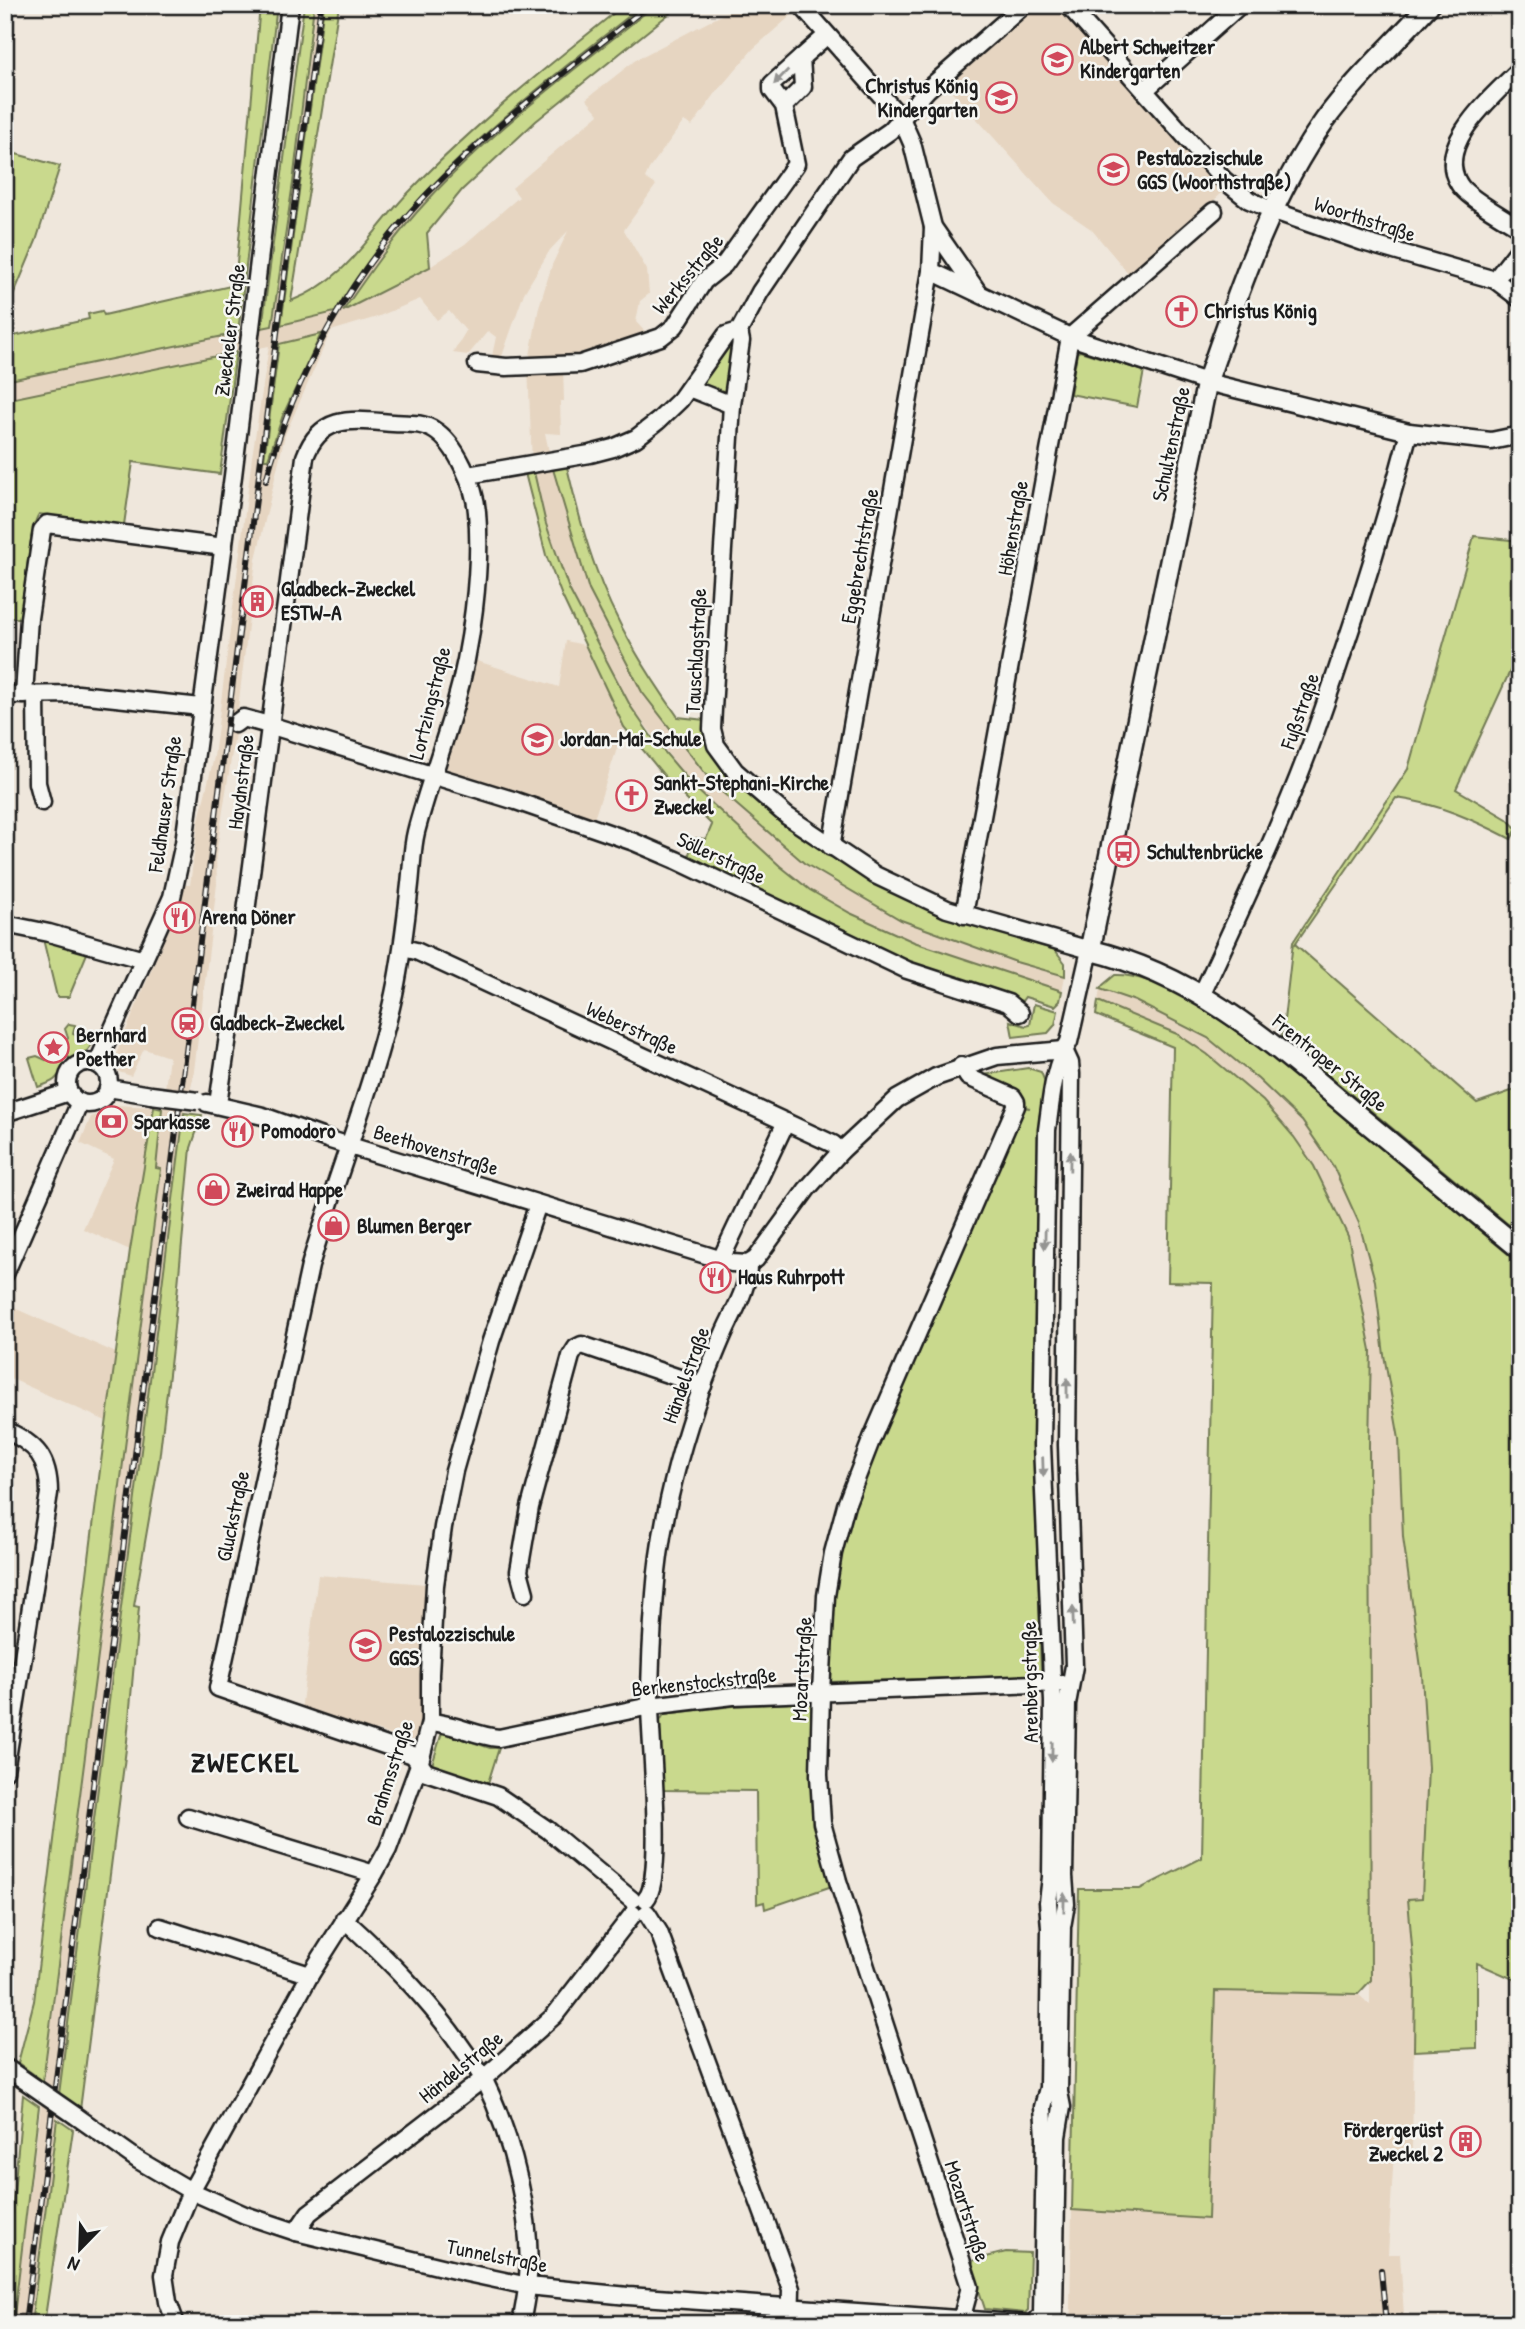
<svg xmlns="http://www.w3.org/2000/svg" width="1525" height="2329" font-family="'Patrick Hand',sans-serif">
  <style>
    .built { fill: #e6d5c1; fill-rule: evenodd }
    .green { fill: #c9d98d; stroke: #727a54; stroke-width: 2 }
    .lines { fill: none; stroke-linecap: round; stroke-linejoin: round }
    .minor-casing { stroke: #1c1c1c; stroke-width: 21 }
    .major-casing { stroke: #1c1c1c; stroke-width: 24 }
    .minor { stroke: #f6f6f2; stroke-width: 16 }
    .major { stroke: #f6f6f2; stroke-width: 19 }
    .rail-casing { stroke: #1c1c1c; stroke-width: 6 }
    .rail { stroke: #f6f6f2; stroke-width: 3.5; stroke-dasharray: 10; stroke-linecap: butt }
    .minor-bridge-casing { stroke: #1c1c1c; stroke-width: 21; stroke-linecap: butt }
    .minor-bridge { stroke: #f6f6f2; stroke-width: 16 }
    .oneway { fill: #949492 }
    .labels { text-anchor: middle; stroke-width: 5; stroke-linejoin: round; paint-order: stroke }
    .poi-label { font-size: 21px; font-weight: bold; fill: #1c1c1c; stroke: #f6f6f2; text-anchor: start }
    .street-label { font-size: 21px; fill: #1c1c1c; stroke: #f6f6f2 }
    .district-label { font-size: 28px; font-weight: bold; letter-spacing: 2px; fill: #1c1c1c; stroke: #f6f6f2 }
  </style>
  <rect width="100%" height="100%" fill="#efe7dc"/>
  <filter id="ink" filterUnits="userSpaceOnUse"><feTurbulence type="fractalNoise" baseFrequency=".0143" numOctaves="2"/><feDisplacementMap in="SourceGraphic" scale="14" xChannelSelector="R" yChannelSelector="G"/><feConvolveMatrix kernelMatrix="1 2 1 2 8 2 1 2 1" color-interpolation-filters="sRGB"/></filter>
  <g filter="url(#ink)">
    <g class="built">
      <path d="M314 5H324L282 324 335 311 366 262 402 216 447 169 520 103 643 5H655L527 108 428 200 374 266 373 297 430 267 465 244 519 197 512 188 599 114 586 99 637 59 741 5H803L753 49 718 90 692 126 684 121 649 169 645 178 656 185 624 230 647 270 649 294 640 301 636 322 651 338 563 365 564 401H560L561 434 545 433 551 461 589 590 642 692 901 920 1016 962 1065 976 1062 991 988 968 914 942 850 913 810 890 757 847 695 788 631 707 569 589 546 524 532 464 528 366 539 307 552 265 568 231 550 250 524 293 500 362 491 361 496 337 488 331 468 355 453 353 466 331 449 311 437 320 420 299 377 317 331 331 285 435 256 559 235 734 216 855 217 884 193 1079 184 1113 31 2324H13L161 1169 155 1168 169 1057 144 1049 131 1076 119 1072 114 1059 177 909 184 885H190L198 824 214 757 252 457 269 346 5 400V381L272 326 293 183ZM320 334 302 373 283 415 279 344Z"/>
      <path d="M1037 5H1055L1222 189 1221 194 1129 274 1091 229 1053 203 947 86Z"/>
      <path d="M566 641 584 645 624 727 594 819 448 770 446 766 465 707 474 660 559 687Z"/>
      <path d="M1100 989 1135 1001 1208 1038 1258 1079 1302 1121 1333 1166 1359 1223 1375 1281 1384 1355 1399 1439 1403 1537 1422 1675 1428 1768 1422 1899H1408L1415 1982 1412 2149 1394 2151 1388 2254H1400L1404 2316 1414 2317 1413 2324H1076L1070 2308 1072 2210 1208 2219 1215 1990 1358 1994 1370 2005 1369 1446 1371 1350 1348 1236 1314 1166 1294 1137 1263 1101 1207 1054 1177 1035 1098 1001Z"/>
      <path d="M114 1105 154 1107 130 1250 83 1229 114 1159 80 1143 91 1117 104 1112Z"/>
      <path d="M5 1304 116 1353 106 1421 5 1376Z"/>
      <path d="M318 1575 426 1584 420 1729 418 1736 410 1742 376 1730 373 1735 301 1711Z"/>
    </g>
    <g class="green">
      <path d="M260 5H277L238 333 5 381V338L89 319 88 314 102 311 104 315 235 285Z"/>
      <path d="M304 5H314L293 183 272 326 262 328Z"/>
      <path d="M324 5H339L291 301C351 277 368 234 410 191 476 123 550 64 624 5H643C529 96 410 183 335 312L281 325Z"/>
      <path d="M655 5H680L536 121 462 190 427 233 430 267 343 311C369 273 396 234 428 200 493 129 580 66 655 5Z"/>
      <path d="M5 151 60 166 36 241 13 296 5 325Z"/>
      <path d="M321 334 283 415 268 459H264L279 344Z"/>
      <path d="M733 339 728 395 701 388 700 381 729 340Z"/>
      <path d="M1080 351 1144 371 1137 407 1070 394 1077 353Z"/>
      <path d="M236 352 220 474 133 462 124 525 39 514C28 530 25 595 22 618H5V400Z"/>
      <path d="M567 467C575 500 583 534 595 566 614 621 645 670 678 717L705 720 740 783 963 921 1055 950 1065 963V976L1016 962 901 920 804 863 714 785 642 692 589 590 553 469Z"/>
      <path d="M534 472 546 524 569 589 631 707 651 736 695 788 780 866 810 890 850 913 914 942 1062 991 1060 1001 1055 1006 1025 997 1022 1001 922 970 825 925 688 856 696 838 706 839 712 825 671 784 624 727 562 596 546 555 525 473Z"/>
      <path d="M1474 536 1520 541V658H1516L1456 789 1507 819 1517 829 1511 839C1474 820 1437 803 1396 798L1295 944 1477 1103 1520 1088V1234L1282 1037 1293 942 1408 769Z"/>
      <path d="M43 939 88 951 69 997H57Z"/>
      <path d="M1115 975C1161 973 1230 1027 1267 1053L1520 1264V1982L1477 1963V2048L1414 2051 1415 1982 1408 1899 1422 1898 1428 1768 1422 1675 1403 1537 1399 1439 1384 1355 1375 1281 1359 1223 1333 1166 1302 1121 1258 1079 1208 1038 1135 1001 1100 989 1103 985Z"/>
      <path d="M1098 1001 1177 1034 1207 1054 1263 1101 1294 1137 1314 1166 1348 1236 1371 1350 1369 1446 1371 1980 1358 1994 1215 1991 1208 2219 1072 2210 1079 1889H1140L1202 1858 1213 1283 1168 1282 1173 1047 1096 1015Z"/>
      <path d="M1034 1004 1058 1011 1055 1025 1048 1033 1013 1037 1010 1021 1026 1026 1030 1025Z"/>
      <path d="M69 1024 75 1025 73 1034 93 1043 87 1051 70 1060 61 1049 68 1038 65 1029Z"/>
      <path d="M56 1053 65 1065C56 1080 56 1081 38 1087L29 1058 37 1056 46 1060Z"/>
      <path d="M1028 1068 1041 1072 1046 1085 1039 1118 1035 1453 1041 1675 830 1682 834 1596 839 1554 854 1505 877 1441 1020 1107 1030 1108 1021 1106 976 1076Z"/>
      <path d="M154 1107 162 1109 156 1168 161 1169 43 2081 18 2063 34 2001 101 1462 130 1250Z"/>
      <path d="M184 1113 202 1115 191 1148 172 1348 159 1461 134 1606 139 1607 127 1741 80 2110 59 2094Z"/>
      <path d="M812 1702 811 1762 816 1826 832 1886 765 1909 764 1902 757 1904 756 1791 663 1790 660 1721 664 1714 733 1706Z"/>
      <path d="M442 1732 490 1748H499L488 1783 432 1765Z"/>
      <path d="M23 2095 39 2106 13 2324H5V2290Z"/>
      <path d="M57 2119 73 2130 44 2324H31Z"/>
      <path d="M1006 2252 1030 2253 1028 2310 1025 2313 985 2309 971 2266 974 2260Z"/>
    </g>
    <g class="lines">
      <defs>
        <g id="minor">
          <path d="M801 5 901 118 912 143 933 227 978 292"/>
          <path d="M1068 5 1224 180 1249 200 1274 211 1363 242 1495 280 1520 299"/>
          <path d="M801 58 826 36"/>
          <path d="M1520 69C1495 95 1433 144 1459 184 1466 197 1506 219 1520 228"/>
          <path d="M1145 90 1240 5"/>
          <path d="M933 227 931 271 1070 337 1207 382 1409 432 1491 441 1520 435"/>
          <path d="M1495 280 1520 248"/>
          <path d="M739 331 741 341 732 405 713 709 712 729 716 745 735 771 787 816 875 875 947 909 1090 950 1069 1042C1053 1066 1051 1102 1047 1130L1042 1445 1053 1702 1051 1877 1048 1902 1050 1928 1048 2088 1043 2107 1045 2137 1042 2314 1034 2324"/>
          <path d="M477 364 506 367 580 364 661 337 675 326 704 281 724 265 796 164 784 106 772 90V84L801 58 803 87 784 106"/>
          <path d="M689 388 732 405"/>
          <path d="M468 475 590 454 613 448 636 438 658 421 680 400 726 335 739 331 760 292 851 158 890 131 928 89 1024 5"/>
          <path d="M5 695 78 694 201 707"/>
          <path d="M24 695 29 618 42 530 47 524 224 547"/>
          <path d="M36 695 37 783 42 802"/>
          <path d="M235 724 243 718 269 725 516 801 634 842 676 860 907 970 1008 1003 1020 1013"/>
          <path d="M831 847 931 271"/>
          <path d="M964 915 1070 337 1214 211"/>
          <path d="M5 924 49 933 144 960"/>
          <path d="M403 948 416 951 833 1144 841 1151"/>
          <path d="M1202 994C1241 909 1282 824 1314 736 1350 636 1382 534 1409 432"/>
          <circle cx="88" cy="1083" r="21"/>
          <path d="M97 1064 172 897 184 843 233 476 290 5"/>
          <path d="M108 1088 151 1095"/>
          <path d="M207 1103 263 1116 327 1139 732 1263 748 1264"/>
          <path d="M218 1104 243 935 305 457C321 413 354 420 393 423 406 424 422 422 434 430 456 443 475 487 477 512 482 569 471 651 455 705 443 748 427 789 416 832 412 848 412 867 410 884 406 921 402 957 394 994 374 1086 336 1175 310 1266L218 1688 413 1755 426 1772 498 1796 548 1830 632 1900"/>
          <path d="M5 1113 69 1092"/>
          <path d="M721 1259 786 1122"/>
          <path d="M748 1264 756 1259 807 1189 841 1151 897 1099 936 1077 997 1056 1064 1050"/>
          <path d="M5 1274 80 1102"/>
          <path d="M5 1430C37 1444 49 1459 49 1493L5 1771"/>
          <path d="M525 1593 519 1571 530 1507 571 1356 576 1348 582 1345 703 1386"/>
          <path d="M430 1722C454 1723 475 1736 499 1738L650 1706 733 1696 1061 1683"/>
          <path d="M188 1817 374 1874"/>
          <path d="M646 1899C665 1879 650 1739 650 1705 650 1668 652 1631 655 1594 660 1523 678 1454 702 1387 709 1369 716 1351 724 1333 733 1312 749 1288 748 1264"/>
          <path d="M647 1913 659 1932 791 2289 790 2324"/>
          <path d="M344 1919C388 1959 429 2000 463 2049 470 2059 478 2069 484 2080 512 2137 535 2223 527 2287 526 2299 523 2312 521 2324"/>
          <path d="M160 1927 310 1975"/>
          <path d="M5 2067 24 2080"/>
          <path d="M76 2116 138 2160 191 2191 245 2215 296 2232 467 2273 528 2286 628 2296 1029 2324"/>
          <path d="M296 2232 309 2213 483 2079 554 2016 633 1914"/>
          <path d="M1054 2313 1057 2137 1062 2107 1059 2092 1062 1927 1066 1904 1064 1876 1067 1704 1074 1666 1067 1445 1071 1074 1070 1063 1064 1050"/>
          <path d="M176 2324 168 2302 164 2275 170 2242 191 2191 310 1975 374 1874 388 1849 420 1762 430 1722V1674L435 1585 443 1527 454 1471 491 1341 538 1204"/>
          <path d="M960 2324 970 2287 838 1881 822 1823 819 1775 821 1692 826 1596 833 1553 846 1505 872 1438 1016 1106V1102L1013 1097 968 1077 961 1066"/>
        </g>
        <path id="major" d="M1429 5C1395 43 1355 79 1325 120 1269 198 1238 293 1207 382L1090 950C1198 976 1272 1043 1355 1113 1410 1158 1465 1204 1520 1249"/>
      </defs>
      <use href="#minor" class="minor-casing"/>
      <use href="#major" class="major-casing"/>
      <use href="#minor" class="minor"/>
      <use href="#major" class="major"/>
      <defs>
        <g id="rail">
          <path d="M266 481C294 375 351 274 426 195 494 124 573 66 649 5"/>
          <path d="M1381 2270 1386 2324"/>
          <path d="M25 2324 278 325 321 5"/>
        </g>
      </defs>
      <use href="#rail" class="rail-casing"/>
      <use href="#rail" class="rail"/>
      <defs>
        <g id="minor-bridge">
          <path d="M151 1095 198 1101"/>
          <path d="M24 2080 76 2116"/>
        </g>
      </defs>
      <use href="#minor-bridge" class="minor-bridge-casing"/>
      <use href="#minor-bridge" class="minor-bridge"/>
    </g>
    <defs><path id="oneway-solid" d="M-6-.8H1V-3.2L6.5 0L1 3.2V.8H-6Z" transform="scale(1.75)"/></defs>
    <g class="oneway">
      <use href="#oneway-solid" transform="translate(781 77) rotate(134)"/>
      <use href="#oneway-solid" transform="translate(1070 1161) rotate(-89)"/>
      <use href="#oneway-solid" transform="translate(1045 1239) rotate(91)"/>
      <use href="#oneway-solid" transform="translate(1067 1388) rotate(-90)"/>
      <use href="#oneway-solid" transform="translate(1043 1467) rotate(88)"/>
      <use href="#oneway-solid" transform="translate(1073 1616) rotate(-92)"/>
      <use href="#oneway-solid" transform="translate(1052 1752) rotate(91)"/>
      <use href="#oneway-solid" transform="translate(1064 1903) rotate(-89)"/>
    </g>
  </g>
  <defs>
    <symbol id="school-ring" viewBox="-11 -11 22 22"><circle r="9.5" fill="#f6f6f2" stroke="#d1495b" stroke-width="1.5"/><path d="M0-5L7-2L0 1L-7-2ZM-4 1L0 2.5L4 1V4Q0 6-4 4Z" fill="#d1495b"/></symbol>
    <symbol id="church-ring" viewBox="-11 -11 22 22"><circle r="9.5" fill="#f6f6f2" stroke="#d1495b" stroke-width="1.5"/><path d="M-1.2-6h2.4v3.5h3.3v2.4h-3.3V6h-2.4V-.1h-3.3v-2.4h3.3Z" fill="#d1495b"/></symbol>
    <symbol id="building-ring" viewBox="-11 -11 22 22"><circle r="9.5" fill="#f6f6f2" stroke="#d1495b" stroke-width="1.5"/><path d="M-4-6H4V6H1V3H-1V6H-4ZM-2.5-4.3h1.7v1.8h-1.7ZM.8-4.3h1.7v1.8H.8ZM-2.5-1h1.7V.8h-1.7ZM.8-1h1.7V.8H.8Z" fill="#d1495b"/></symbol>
    <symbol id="bus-ring" viewBox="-11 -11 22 22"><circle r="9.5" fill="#f6f6f2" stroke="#d1495b" stroke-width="1.5"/><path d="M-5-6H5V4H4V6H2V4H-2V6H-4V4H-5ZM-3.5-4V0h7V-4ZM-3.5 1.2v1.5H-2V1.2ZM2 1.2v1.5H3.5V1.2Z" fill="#d1495b"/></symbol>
    <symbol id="restaurant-ring" viewBox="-11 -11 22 22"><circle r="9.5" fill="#f6f6f2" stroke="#d1495b" stroke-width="1.5"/><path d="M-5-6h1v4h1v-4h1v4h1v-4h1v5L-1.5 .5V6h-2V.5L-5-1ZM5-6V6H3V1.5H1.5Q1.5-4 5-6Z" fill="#d1495b"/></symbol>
    <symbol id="station-ring" viewBox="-11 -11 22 22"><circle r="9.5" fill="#f6f6f2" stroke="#d1495b" stroke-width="1.5"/><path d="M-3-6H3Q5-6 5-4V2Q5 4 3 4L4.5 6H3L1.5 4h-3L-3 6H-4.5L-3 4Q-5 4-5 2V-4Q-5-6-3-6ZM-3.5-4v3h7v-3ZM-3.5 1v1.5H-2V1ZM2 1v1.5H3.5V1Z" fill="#d1495b"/></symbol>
    <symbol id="sight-ring" viewBox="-11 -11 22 22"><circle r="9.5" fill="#f6f6f2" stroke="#d1495b" stroke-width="1.5"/><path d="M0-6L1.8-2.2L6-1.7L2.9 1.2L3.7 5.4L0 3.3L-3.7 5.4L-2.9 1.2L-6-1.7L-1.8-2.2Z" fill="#d1495b"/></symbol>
    <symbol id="bank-ring" viewBox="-11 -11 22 22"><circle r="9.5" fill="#f6f6f2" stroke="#d1495b" stroke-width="1.5"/><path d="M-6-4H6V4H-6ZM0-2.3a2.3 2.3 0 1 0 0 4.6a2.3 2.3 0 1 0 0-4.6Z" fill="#d1495b"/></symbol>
    <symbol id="shop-ring" viewBox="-11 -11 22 22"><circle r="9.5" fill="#f6f6f2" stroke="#d1495b" stroke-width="1.5"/><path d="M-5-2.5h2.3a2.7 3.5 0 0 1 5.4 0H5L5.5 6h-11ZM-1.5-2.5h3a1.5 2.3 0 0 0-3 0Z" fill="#d1495b"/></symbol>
  </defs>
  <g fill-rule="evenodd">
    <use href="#school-ring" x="1040" y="42" width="35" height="35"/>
    <use href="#school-ring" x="984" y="80" width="35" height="35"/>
    <use href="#school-ring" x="1096" y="152" width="35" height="35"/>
    <use href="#church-ring" x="1164" y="294" width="35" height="35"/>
    <use href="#building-ring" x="240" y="584" width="35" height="35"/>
    <use href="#school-ring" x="520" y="722" width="35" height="35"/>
    <use href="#church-ring" x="614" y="778" width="35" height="35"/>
    <use href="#bus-ring" x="1106" y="834" width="35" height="35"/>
    <use href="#restaurant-ring" x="162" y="900" width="35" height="35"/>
    <use href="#station-ring" x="170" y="1006" width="35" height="35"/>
    <use href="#sight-ring" x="36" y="1030" width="35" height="35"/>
    <use href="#bank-ring" x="94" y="1104" width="35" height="35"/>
    <use href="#restaurant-ring" x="220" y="1114" width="35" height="35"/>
    <use href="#shop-ring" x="196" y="1172" width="35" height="35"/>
    <use href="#shop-ring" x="316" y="1208" width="35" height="35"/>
    <use href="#restaurant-ring" x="698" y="1260" width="35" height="35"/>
    <use href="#school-ring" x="348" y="1628" width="35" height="35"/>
    <use href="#building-ring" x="1448" y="2124" width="35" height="35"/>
  </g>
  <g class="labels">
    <g class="poi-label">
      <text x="1080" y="54">Albert Schweitzer<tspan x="1080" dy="24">Kindergarten</tspan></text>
      <text x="978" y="93" text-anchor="end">Christus König<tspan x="978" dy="24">Kindergarten</tspan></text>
      <text x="1137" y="165">Pestalozzischule<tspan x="1137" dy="24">GGS (Woorthstraße)</tspan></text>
      <text x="1204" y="318">Christus König</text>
      <text x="281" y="596">Gladbeck-Zweckel<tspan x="281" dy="24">ESTW-A</tspan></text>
      <text x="560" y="746">Jordan-Mai-Schule</text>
      <text x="654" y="790">Sankt-Stephani-Kirche<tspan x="654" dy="24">Zweckel</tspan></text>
      <text x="1147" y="859">Schultenbrücke</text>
      <text x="202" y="924">Arena Döner</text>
      <text x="210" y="1030">Gladbeck-Zweckel</text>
      <text x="76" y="1042">Bernhard<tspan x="76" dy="24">Poether</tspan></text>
      <text x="134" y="1129">Sparkasse</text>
      <text x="261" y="1138">Pomodoro</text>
      <text x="236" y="1197">Zweirad Happe</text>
      <text x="357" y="1233">Blumen Berger</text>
      <text x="738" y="1284">Haus Ruhrpott</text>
      <text x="389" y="1641">Pestalozzischule<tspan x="389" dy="24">GGS</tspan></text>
      <text x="1443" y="2137" text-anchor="end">Fördergerüst<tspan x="1443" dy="24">Zweckel 2</tspan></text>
    </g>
    <g class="street-label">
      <text transform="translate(1365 219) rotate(18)" y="7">Woorthstraße</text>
      <text transform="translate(688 274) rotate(-50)" y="7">Werksstraße</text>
      <text transform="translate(230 330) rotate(-83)" y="7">Zweckeler Straße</text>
      <text transform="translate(1171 444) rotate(-78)" y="7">Schultenstraße</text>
      <text transform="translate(1013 528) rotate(-80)" y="7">Höhenstraße</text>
      <text transform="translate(860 556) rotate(-80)" y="7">Eggebrechtstraße</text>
      <text transform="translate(696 651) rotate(-87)" y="7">Tauschlagstraße</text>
      <text transform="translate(430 703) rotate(-76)" y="7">Lortzingstraße</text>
      <text transform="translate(1300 711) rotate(-71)" y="7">Fußstraße</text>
      <text transform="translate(241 782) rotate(-83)" y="7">Haydnstraße</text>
      <text transform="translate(165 804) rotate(-82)" y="7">Feldhauser Straße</text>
      <text transform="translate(721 858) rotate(25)" y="7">Söllerstraße</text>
      <text transform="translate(632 1028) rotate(25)" y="7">Weberstraße</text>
      <text transform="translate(1330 1063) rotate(39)" y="7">Frentroper Straße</text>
      <text transform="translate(436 1150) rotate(17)" y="7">Beethovenstraße</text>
      <text transform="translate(686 1375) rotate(-70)" y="7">Händelstraße</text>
      <text transform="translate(233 1516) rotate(-78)" y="7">Gluckstraße</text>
      <text transform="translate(802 1669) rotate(-87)" y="7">Mozartstraße</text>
      <text transform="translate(704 1682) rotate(-6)" y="7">Berkenstockstraße</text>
      <text transform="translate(1030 1682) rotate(-91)" y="7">Arenbergstraße</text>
      <text transform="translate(390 1773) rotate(-72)" y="7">Brahmsstraße</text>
      <text transform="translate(461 2067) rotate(-39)" y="7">Händelstraße</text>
      <text transform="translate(967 2211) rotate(72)" y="7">Mozartstraße</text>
      <text transform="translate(497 2256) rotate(11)" y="7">Tunnelstraße</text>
    </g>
    <g class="district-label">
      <text x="246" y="1772">ZWECKEL</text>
    </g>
  </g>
  <rect width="1525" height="2329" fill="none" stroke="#f6f6f2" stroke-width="28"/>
  <rect x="14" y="14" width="1497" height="2301" fill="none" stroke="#1c1c1c" stroke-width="2.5" filter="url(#ink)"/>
  <g transform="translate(80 2249) rotate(203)" stroke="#f6f6f2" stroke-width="5" paint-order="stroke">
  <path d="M0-5L12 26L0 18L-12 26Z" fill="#1c1c1c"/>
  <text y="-10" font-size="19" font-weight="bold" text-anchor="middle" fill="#1c1c1c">N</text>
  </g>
</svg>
